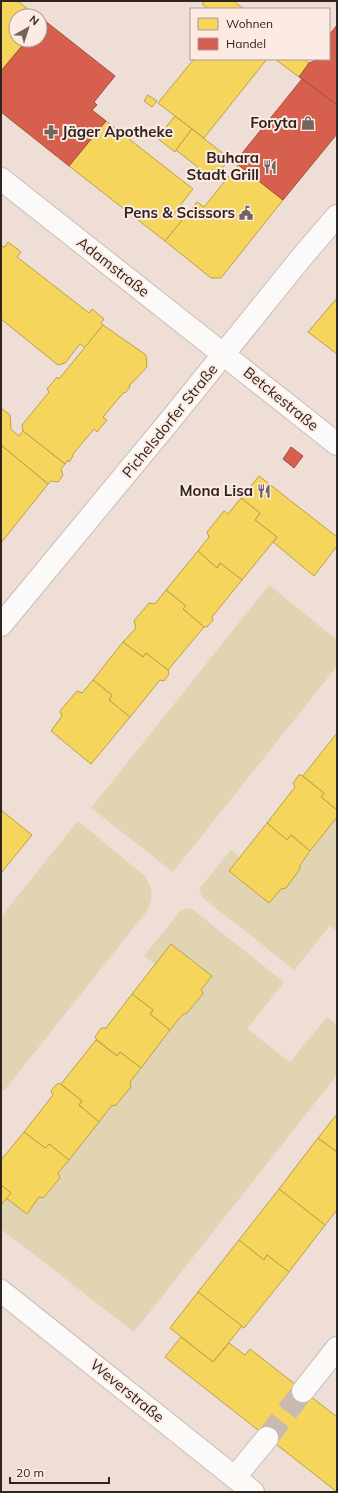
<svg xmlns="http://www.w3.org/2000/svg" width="338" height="1493" font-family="Mulish,sans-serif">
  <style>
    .green { fill: #e0d4b3 }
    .homes { fill: #f6d55c; stroke: #baa049 }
    .shops { fill: #d6604d; stroke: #a44e3f }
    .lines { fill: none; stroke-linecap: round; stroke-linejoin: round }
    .minor-tunnel { stroke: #c8b9b1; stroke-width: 22; stroke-dasharray: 22 11; stroke-linecap: butt }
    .minor-casing { stroke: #cabdb7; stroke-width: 24 }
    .minor { stroke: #fcfaf9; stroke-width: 22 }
    .labels { text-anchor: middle; stroke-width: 4; stroke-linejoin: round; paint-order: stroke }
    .poi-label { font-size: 15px; font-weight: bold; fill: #2f241e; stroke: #fcebe2; text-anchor: end }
    .street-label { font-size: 15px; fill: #2f241e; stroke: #fcebe2 }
  </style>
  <rect width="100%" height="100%" fill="#eeded6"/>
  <g class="green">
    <path d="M269 585 337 640V666L173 872 91 808Z"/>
    <path d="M337 817V931L330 926 294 970 202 897 199 889 231 850 240 857 229 871 269 903 281 889 286 888 300 869V865Z"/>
    <path d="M78 821 145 876C153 890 154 897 147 911L6 1088 1 1092V917Z"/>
    <path d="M187 908 193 910 284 982 247 1029 290 1062 327 1017 337 1025V1075L134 1332 1 1229V1205L6 1198 27 1214 39 1197 43 1198 45 1196 60 1178 58 1173 112 1105 115 1106 116 1105 131 1087 130 1082 183 1014 187 1013 202 994 201 990 212 976 171 944 155 964 144 956 181 910Z"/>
  </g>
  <g class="homes">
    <path d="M1 1H18L36 16H16V40H27L1 71Z"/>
    <path d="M205 1H236L235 2 244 9H208L202 4Z"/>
    <path d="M194 59H267L204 138 158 103Z"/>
    <path d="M275 59H304L309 63 299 77Z"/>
    <path d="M148 95 157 101 152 107 144 101Z"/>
    <path d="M175 116 192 129 175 152 157 138Z"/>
    <path d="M106 121 193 189 175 212 184 219 165 241 69 166Z"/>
    <path d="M192 129 230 159 213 179 176 150Z"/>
    <path d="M238 165 283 200 221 278H211L165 241 197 202 204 207Z"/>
    <path d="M8 242 21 252 17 257 89 313 92 309 104 319 101 323 103 325 85 348 80 344 65 363 58 365 1 319V246L5 247Z"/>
    <path d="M337 298V354L308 332Z"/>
    <path d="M103 325 146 355 147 367 132 383H131L129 386 130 387 125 393 124 392 103 417 107 420 97 432 94 429 73 454V456L69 462 68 460 65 464 23 431 22 425 49 392 47 389 57 377 59 379Z"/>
    <path d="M1 408 10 415 11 429 19 436 23 431 65 464 61 469 63 475 58 482 51 481 48 484 1 445Z"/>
    <path d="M1 445 48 484 1 543Z"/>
    <path d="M259 476 337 537V546L314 576 273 542 277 537 255 520 260 513 241 498Z"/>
    <path d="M241 498 260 513 255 520 277 537 242 580 220 563 217 568 198 551 209 537 207 532 224 511 228 514Z"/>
    <path d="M198 551 217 568 220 563 242 580 212 617 213 620 207 627H204L183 609 186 606 166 590Z"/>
    <path d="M166 590 186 606 183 609 204 627 168 670 146 653 143 657 123 642 136 628 134 621 149 603 155 604Z"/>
    <path d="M123 642 143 657 146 653 168 670 169 674 164 681 160 680 130 717 109 700 112 695 93 680Z"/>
    <path d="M93 680 112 695 109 700 130 717 91 764 51 731 62 716 60 711 77 691 82 693Z"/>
    <path d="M337 733V810L321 797 324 793 303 776Z"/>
    <path d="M299 775H301L324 793 321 797 337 810V817L310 851 291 835 287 840 267 823 295 787 293 783Z"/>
    <path d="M1 810 32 835 1 873Z"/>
    <path d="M267 823 287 840 291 835 310 851 300 865V869L286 888 281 889 269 903 229 871Z"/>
    <path d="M171 944 212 976 201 990 203 993V994L187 1013 183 1014 170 1030 150 1014 153 1010 132 994Z"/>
    <path d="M132 994 153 1010 150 1014 170 1030 141 1068 120 1052 117 1056 96 1039 95 1037 101 1028H106Z"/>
    <path d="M96 1040 117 1056 120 1052 141 1068 130 1082 131 1087 116 1105 113 1106 112 1105 99 1122 79 1105 82 1101 61 1084Z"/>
    <path d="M59 1083 82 1101 79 1105 99 1122 69 1160 49 1144 45 1148 24 1132 53 1095 51 1091 56 1085Z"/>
    <path d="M337 1114V1152L318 1138Z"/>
    <path d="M24 1132 45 1148 49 1144 69 1160 58 1173 60 1178 45 1196 43 1198 39 1197 27 1214 6 1198 11 1193 1 1185V1160Z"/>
    <path d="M318 1138 337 1152V1210L325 1225 279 1189Z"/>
    <path d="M1 1185 11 1193 1 1205Z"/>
    <path d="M279 1189 325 1225 289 1272 267 1255 264 1260 239 1240Z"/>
    <path d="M239 1240 264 1260 267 1255 289 1272 244 1328 198 1292Z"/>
    <path d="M198 1292 242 1326 213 1362 170 1328Z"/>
    <path d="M181 1337 213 1362 229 1343 245 1355 250 1349 337 1417V1492L165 1357Z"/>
  </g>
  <g class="shops">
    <path d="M44 20 115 76 94 102 97 105 92 110 106 121 69 166 1 112V71L27 40H40V24Z"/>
    <path d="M337 25V105L299 77 309 63 319 59H329V35Z"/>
    <path d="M302 79 337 105V134L283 200 235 162Z"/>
    <path d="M291 447 303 456 294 468 283 459Z"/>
  </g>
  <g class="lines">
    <path class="minor-tunnel" d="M267 1438 303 1391"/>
    <defs>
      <g id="minor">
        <path d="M1 179 337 444"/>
        <path d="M1 625 172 418 301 258 337 216"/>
        <path d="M1 1291 253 1492"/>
        <path d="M303 1391 337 1348"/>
        <path d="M235 1477 267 1438"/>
      </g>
    </defs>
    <use href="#minor" class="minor-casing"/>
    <use href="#minor" class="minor"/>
  </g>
  <defs>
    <symbol id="shop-bare" viewBox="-9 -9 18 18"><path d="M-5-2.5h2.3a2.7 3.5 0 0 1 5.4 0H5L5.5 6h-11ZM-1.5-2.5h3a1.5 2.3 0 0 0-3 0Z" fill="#72655e" stroke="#fcebe2" stroke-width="2.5" paint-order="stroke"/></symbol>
    <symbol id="pharmacy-bare" viewBox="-9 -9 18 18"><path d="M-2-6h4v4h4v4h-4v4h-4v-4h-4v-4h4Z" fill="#72655e" stroke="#fcebe2" stroke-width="2.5" paint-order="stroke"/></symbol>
    <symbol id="restaurant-bare" viewBox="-9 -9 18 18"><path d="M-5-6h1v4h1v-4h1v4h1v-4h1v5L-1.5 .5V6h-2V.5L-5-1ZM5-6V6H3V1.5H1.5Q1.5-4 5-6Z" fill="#72655e" stroke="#fcebe2" stroke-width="2.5" paint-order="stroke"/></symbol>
    <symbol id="civic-bare" viewBox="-9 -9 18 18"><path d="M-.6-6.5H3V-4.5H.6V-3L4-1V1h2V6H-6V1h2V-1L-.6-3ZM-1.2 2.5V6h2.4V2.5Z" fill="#72655e" stroke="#fcebe2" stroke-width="2.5" paint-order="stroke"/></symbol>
  </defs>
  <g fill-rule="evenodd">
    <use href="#shop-bare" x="298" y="113" width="20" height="20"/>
    <use href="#pharmacy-bare" x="41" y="122" width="20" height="20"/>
    <use href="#restaurant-bare" x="260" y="157" width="20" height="20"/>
    <use href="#civic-bare" x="236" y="203" width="20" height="20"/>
    <use href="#restaurant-bare" x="254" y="481" width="20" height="20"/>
  </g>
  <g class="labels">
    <g class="poi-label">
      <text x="297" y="128">Foryta</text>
      <text x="62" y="137" text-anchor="start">Jäger Apotheke</text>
      <text x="259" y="163">Buhara<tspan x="259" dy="17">Stadt Grill</tspan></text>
      <text x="235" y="218">Pens &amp; Scissors</text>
      <text x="253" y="496">Mona Lisa</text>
    </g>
    <g class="street-label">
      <text transform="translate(113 267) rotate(38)" y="5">Adamstraße</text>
      <text transform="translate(281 399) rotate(39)" y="5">Betckestraße</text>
      <text transform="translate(170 421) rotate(-51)" y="5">Pichelsdorfer Straße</text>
      <text transform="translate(127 1391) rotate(39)" y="5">Weverstraße</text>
    </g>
  </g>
  <rect width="338" height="1493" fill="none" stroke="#2f241e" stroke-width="4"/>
  <rect x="190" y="8" width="140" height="52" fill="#fcebe2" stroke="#aa9b94"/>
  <rect x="198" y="18" width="20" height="12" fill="#f6d55c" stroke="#aa9b94"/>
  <text x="226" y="28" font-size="12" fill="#2f241e">Wohnen</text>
  <rect x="198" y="38" width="20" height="12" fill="#d6604d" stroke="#aa9b94"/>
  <text x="226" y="48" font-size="12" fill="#2f241e">Handel</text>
  <g transform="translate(28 28) rotate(39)"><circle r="19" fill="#fcebe2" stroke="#aa9b94"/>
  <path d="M0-3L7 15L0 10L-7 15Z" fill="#72655e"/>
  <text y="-6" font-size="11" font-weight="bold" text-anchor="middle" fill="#2f241e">N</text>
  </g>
  <path d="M10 1477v6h99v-6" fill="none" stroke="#2f241e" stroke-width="2"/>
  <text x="16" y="1477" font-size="12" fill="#2f241e" stroke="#fcebe2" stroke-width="3" paint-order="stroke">20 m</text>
</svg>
